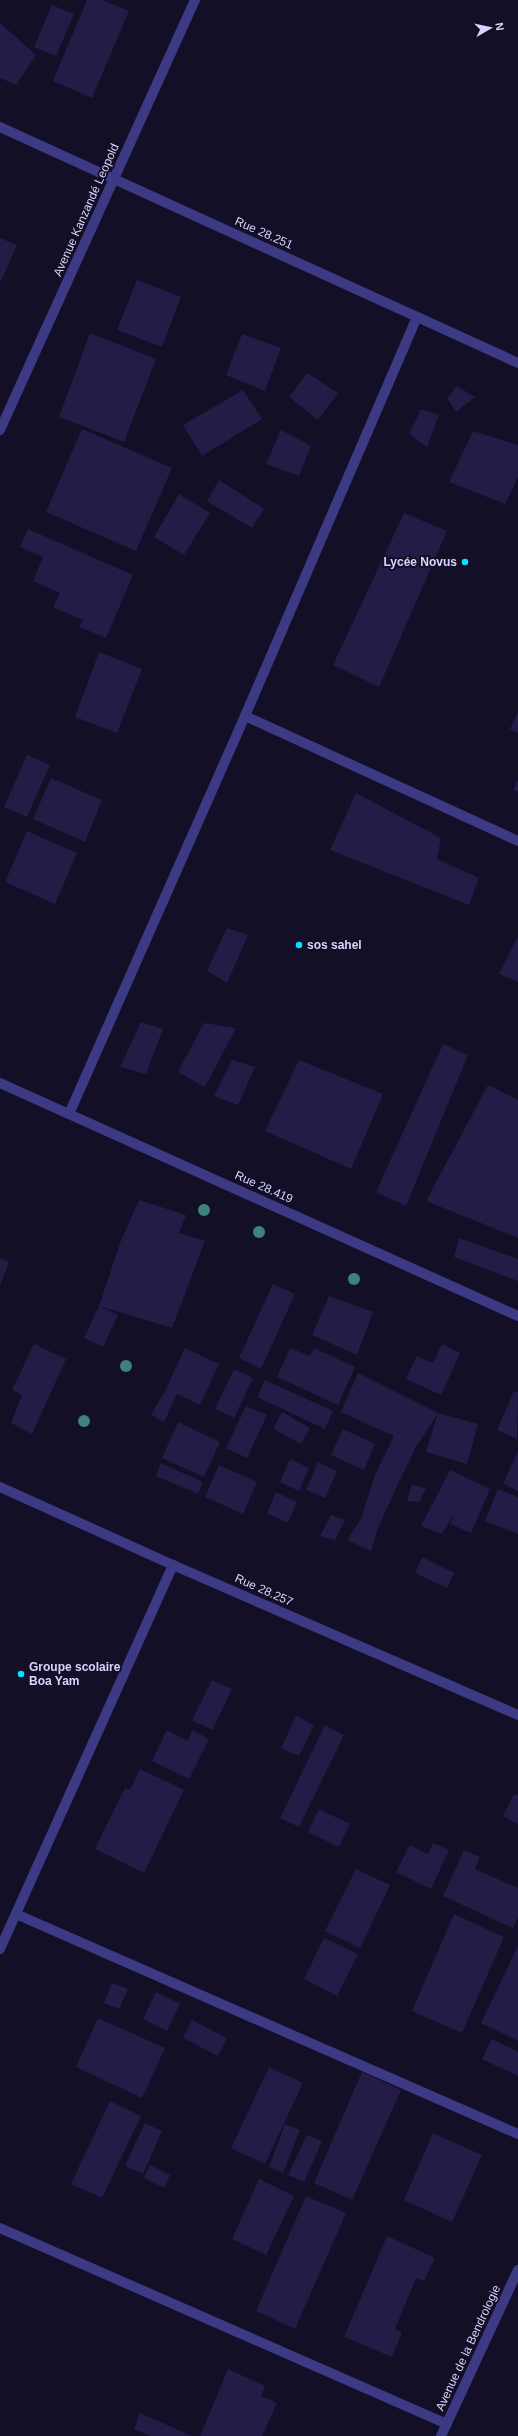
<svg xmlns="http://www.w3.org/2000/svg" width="518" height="2436" font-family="Helvetica,sans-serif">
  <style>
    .building { fill: #241b47 }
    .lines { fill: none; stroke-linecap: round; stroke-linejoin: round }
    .minor { stroke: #3d3a85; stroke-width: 10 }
    .tertiary { stroke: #3d3a85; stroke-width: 10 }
    .tree { fill: #3d827b }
    .poi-dot { fill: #00e5ff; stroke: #130f26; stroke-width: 1.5 }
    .labels { text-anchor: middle; stroke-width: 4; stroke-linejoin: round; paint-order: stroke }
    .street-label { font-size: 12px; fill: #d9d4ff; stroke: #130f26 }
    .poi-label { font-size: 12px; font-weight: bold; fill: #d9d4ff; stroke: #130f26; text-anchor: start }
  </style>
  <rect width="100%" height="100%" fill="#130f26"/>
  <g class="building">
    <path d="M87 0H102L129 11 92 98 53 81Z"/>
    <path d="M52 5 74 14 56 56 34 47Z"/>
    <path d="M0 23 36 55 16 85 0 78Z"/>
    <path d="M0 238 17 245 0 283Z"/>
    <path d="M137 280 181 297 162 347 117 330Z"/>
    <path d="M90 333 156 359 124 442 59 417Z"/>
    <path d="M242 334 281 348 265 391 226 375Z"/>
    <path d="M307 373 338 393 318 420 289 397Z"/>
    <path d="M457 386 475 397 456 412 447 398Z"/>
    <path d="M243 390 262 419 202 456 183 425Z"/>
    <path d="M421 409 439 415 427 447 409 434Z"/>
    <path d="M82 429 172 468 136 551 46 512Z"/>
    <path d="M281 430 311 446 299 476 266 464Z"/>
    <path d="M473 431 518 445V477L505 504 449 482Z"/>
    <path d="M219 480 264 509 252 528 207 501Z"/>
    <path d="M179 494 210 513 184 555 154 537Z"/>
    <path d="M404 513 447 531 379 687 333 665Z"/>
    <path d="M28 529 133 575 106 638 79 627 83 620 53 607 60 593 33 581 43 557 20 547Z"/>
    <path d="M99 652 142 669 117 733 75 717Z"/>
    <path d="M518 712V733L510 729Z"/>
    <path d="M27 755 50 765 27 817 4 807Z"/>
    <path d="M51 778 102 800 85 842 33 819Z"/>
    <path d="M518 780V792L513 790Z"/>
    <path d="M356 793 441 838 437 859 479 878 469 905 330 850Z"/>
    <path d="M27 831 77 853 55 904 5 882Z"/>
    <path d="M227 928 248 935 227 983 207 971Z"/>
    <path d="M518 936V982L499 974Z"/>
    <path d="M141 1022 163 1029 146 1074 120 1067Z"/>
    <path d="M204 1023 236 1028 205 1087 178 1072Z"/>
    <path d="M443 1044 468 1055 406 1206 376 1192Z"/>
    <path d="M232 1060 255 1067 238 1105 214 1096Z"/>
    <path d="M299 1060 383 1094 351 1169 265 1131Z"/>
    <path d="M488 1085 518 1100V1238L426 1201Z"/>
    <path d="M139 1200 186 1215 179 1233 205 1241 172 1328 99 1306 120 1243Z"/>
    <path d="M459 1238 518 1259V1281L454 1257Z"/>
    <path d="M0 1258 9 1262 0 1286Z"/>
    <path d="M273 1284 295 1294 261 1369 239 1358Z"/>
    <path d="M329 1296 373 1312 357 1355 312 1335Z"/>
    <path d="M99 1306 118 1315 103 1347 84 1338Z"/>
    <path d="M34 1344 66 1359 32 1434 11 1423 22 1395 12 1390Z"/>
    <path d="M442 1344 460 1353 441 1395 406 1379 417 1356 433 1363Z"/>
    <path d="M185 1348 219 1364 200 1405 177 1394 164 1422 151 1415 166 1389Z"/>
    <path d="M290 1348 310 1356 314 1348 355 1367 338 1405 277 1377Z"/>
    <path d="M234 1369 253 1378 234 1418 215 1409Z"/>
    <path d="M358 1373 438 1413 416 1447 397 1486 378 1528 371 1551 347 1540 361 1519 375 1475 394 1436 341 1412Z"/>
    <path d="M265 1380 333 1411 325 1429 257 1397Z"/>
    <path d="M514 1391 518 1392 517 1439 497 1430Z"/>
    <path d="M246 1406 267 1415 247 1458 226 1448Z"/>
    <path d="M282 1412 310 1428 301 1444 273 1429Z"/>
    <path d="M438 1413 478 1424 467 1464 426 1452Z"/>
    <path d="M178 1422 220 1442 204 1477 162 1458Z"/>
    <path d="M343 1429 375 1444 364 1470 331 1455Z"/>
    <path d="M518 1451V1491L503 1484Z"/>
    <path d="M290 1459 309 1468 299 1491 280 1482Z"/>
    <path d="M318 1462 337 1471 325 1498 306 1490Z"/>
    <path d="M161 1463 203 1482 198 1494 156 1476Z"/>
    <path d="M219 1465 257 1482 243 1514 205 1497Z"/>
    <path d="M450 1470 490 1489 471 1533 450 1524 455 1512 442 1534 421 1526Z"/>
    <path d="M412 1484 426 1489 419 1502 407 1501Z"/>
    <path d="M498 1489 518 1497V1534L485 1521Z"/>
    <path d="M276 1492 297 1502 288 1523 267 1513Z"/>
    <path d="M331 1515 345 1520 335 1540 320 1536Z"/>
    <path d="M422 1557 454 1573 447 1588 415 1573Z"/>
    <path d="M212 1680 232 1689 212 1730 192 1720Z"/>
    <path d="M296 1716 314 1725 299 1756 281 1748Z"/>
    <path d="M325 1725 344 1735 299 1827 280 1818Z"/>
    <path d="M167 1730 188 1741 192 1730 209 1739 189 1779 152 1761Z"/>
    <path d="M140 1769 184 1790 144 1873 95 1849 125 1788 130 1790Z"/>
    <path d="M514 1794 518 1796V1824L503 1816Z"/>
    <path d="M319 1809 350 1824 339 1847 308 1832Z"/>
    <path d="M433 1843 449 1850 431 1889 396 1872 410 1845 428 1854Z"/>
    <path d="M464 1850 480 1857 475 1869 518 1888V1918L513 1928 443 1896Z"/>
    <path d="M356 1869 390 1885 360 1948 325 1931Z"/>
    <path d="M454 1914 504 1937 462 2033 412 2011Z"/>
    <path d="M324 1938 358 1954 337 1996 304 1979Z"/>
    <path d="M518 1946V2041L481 2023Z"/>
    <path d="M112 1983 128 1989 119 2009 104 2003Z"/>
    <path d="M156 1992 180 2004 167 2031 143 2019Z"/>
    <path d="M98 2018 165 2048 142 2098 76 2067Z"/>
    <path d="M192 2020 227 2038 218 2056 183 2038Z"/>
    <path d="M492 2039 518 2052V2076L482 2059Z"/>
    <path d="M269 2067 303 2083 265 2164 231 2148Z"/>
    <path d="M362 2072 401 2090 352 2200 314 2183Z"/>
    <path d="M110 2101 141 2116 102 2198 71 2184Z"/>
    <path d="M145 2123 162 2131 143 2174 125 2166Z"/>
    <path d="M285 2124 300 2130 283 2173 269 2167Z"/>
    <path d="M433 2133 482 2155 452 2222 404 2200Z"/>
    <path d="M307 2135 322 2141 304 2182 288 2175Z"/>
    <path d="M150 2165 170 2175 164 2188 144 2178Z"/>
    <path d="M259 2179 294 2196 266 2255 232 2239Z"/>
    <path d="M306 2196 346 2213 295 2329 256 2311Z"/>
    <path d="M387 2236 435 2258 424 2281 416 2278 395 2329 402 2332 392 2357 344 2337Z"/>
    <path d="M228 2369 265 2386 261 2396 277 2403 262 2436H200Z"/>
    <path d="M140 2413 192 2436H150L134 2429Z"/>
  </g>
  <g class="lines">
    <g class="minor">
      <path d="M0 127 518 363"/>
      <path d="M0 430 195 0"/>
      <path d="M245 716 518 841"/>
      <path d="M0 1083 518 1316"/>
      <path d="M69 1114 245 716 417 317"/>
      <path d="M16 1914 518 2134"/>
      <path d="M0 1949 173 1565"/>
      <path d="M0 2228 447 2424"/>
      <path d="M441 2436 518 2270"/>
    </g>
    <path class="tertiary" d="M0 1487 173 1565 518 1715"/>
  </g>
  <g class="tree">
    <circle cx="204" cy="1210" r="6"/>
    <circle cx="259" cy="1232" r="6"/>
    <circle cx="354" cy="1279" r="6"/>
    <circle cx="126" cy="1366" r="6"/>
    <circle cx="84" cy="1421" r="6"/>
  </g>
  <g class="poi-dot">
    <circle cx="465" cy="562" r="4"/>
    <circle cx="299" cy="945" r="4"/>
    <circle cx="21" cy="1674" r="4"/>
  </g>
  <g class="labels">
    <g class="street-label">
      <text transform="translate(86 210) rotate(-66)" y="4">Avenue Kanzandé Leopold</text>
      <text transform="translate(264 233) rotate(24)" y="4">Rue 28.251</text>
      <text transform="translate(264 1187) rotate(24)" y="4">Rue 28.419</text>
      <text transform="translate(264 1590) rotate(24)" y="4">Rue 28.257</text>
      <text transform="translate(468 2348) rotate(-65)" y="4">Avenue de la Bendrologie</text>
    </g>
    <g class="poi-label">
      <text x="457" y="566" text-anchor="end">Lycée Novus</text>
      <text x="307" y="949">sos sahel</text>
      <text x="29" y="1671">Groupe scolaire<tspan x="29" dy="14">Boa Yam</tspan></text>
    </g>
  </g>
  <g transform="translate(490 28) rotate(81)" stroke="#130f26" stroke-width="3" paint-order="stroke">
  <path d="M0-3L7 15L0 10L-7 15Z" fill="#d9d4ff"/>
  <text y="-6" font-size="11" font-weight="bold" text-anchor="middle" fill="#d9d4ff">N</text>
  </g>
</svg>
